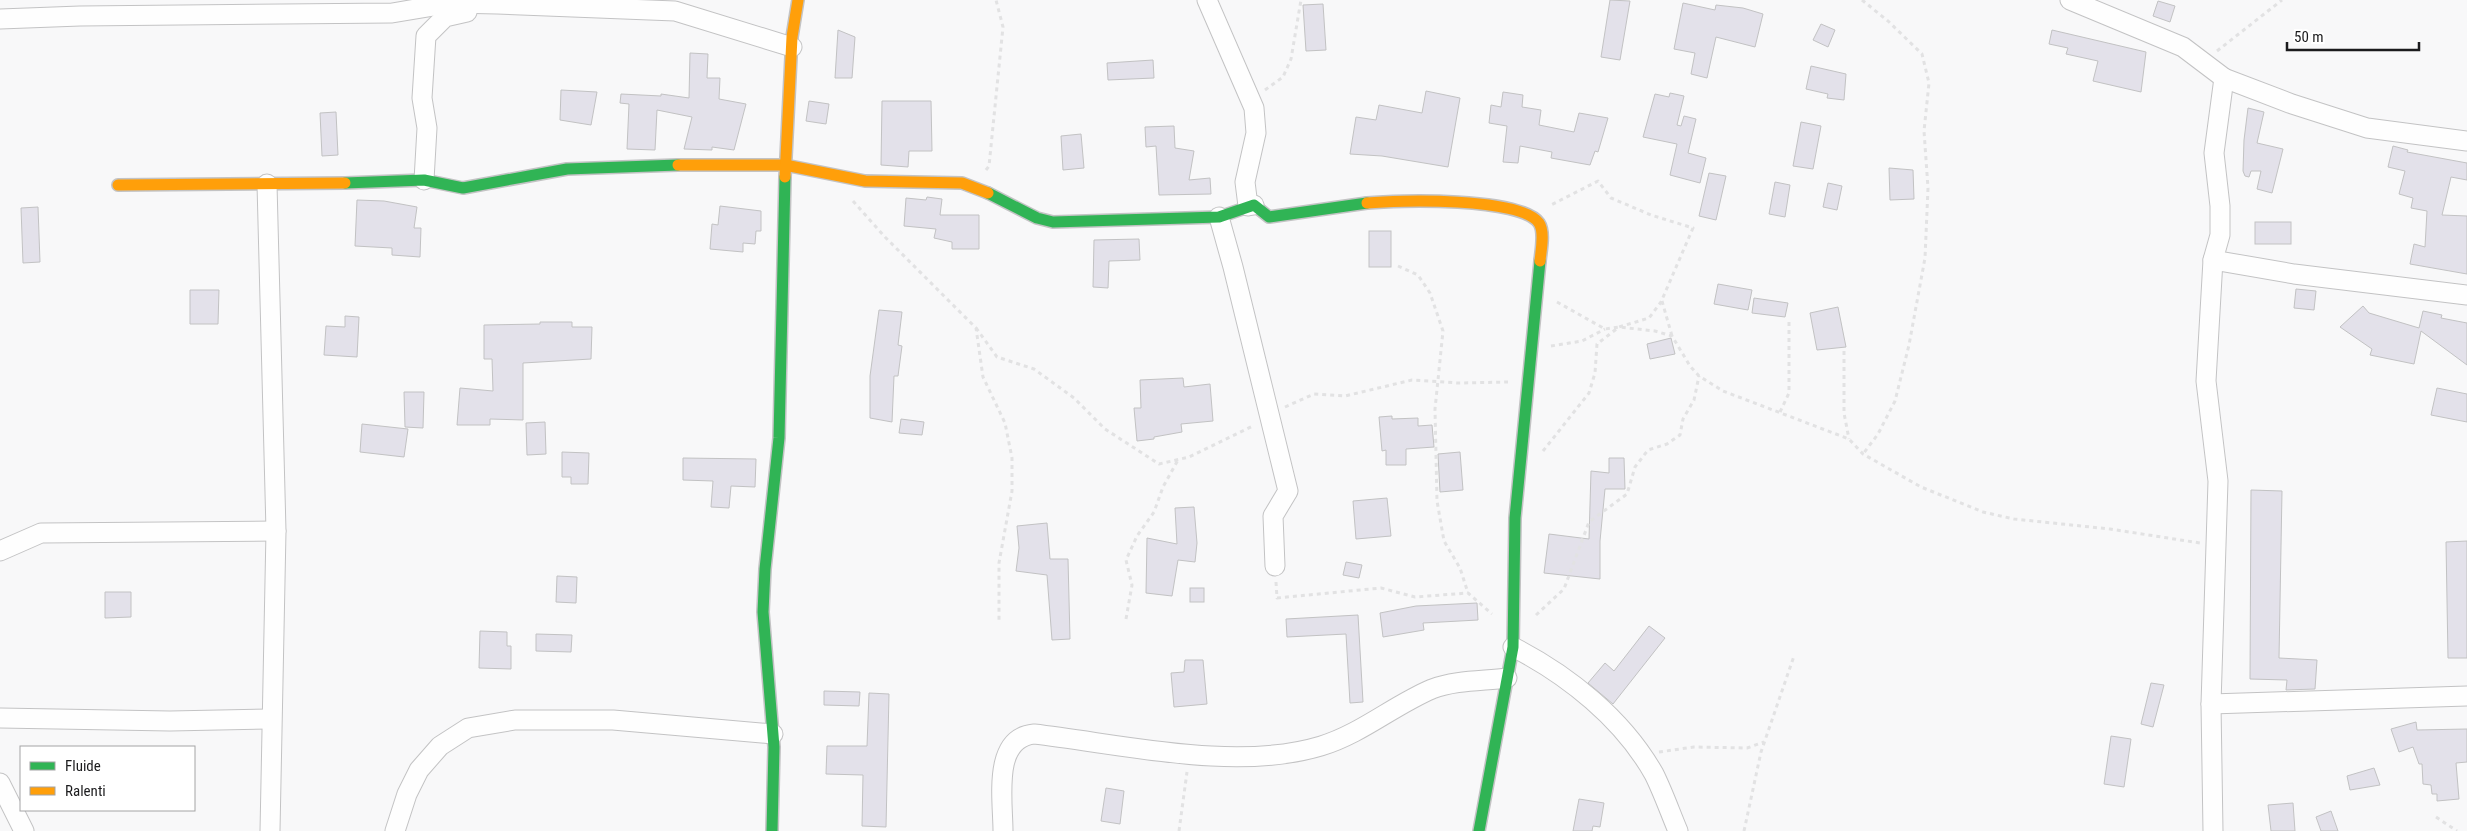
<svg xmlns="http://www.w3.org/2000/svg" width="2467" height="831" font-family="'Roboto Condensed',sans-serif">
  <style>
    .building { fill: #e3e1ea; stroke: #c2c2c3 }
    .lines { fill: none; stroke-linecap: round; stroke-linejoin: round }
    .street-casing { stroke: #c3c3c4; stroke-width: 21 }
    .fast-casing { stroke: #c3c3c4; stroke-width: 14 }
    .slow-casing { stroke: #c3c3c4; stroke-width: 14 }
    .path { stroke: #e2e2e3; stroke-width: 3; stroke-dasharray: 4 4; stroke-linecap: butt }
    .street { stroke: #fefefe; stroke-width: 19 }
    .fast { stroke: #30b455; stroke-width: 11 }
    .slow { stroke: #ff9f0a; stroke-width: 11 }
  </style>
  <rect width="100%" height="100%" fill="#f8f8f9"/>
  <g class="building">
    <path d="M1610 0 1630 1 1620 60 1601 57Z"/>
    <path d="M2158 1 2175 6 2170 22 2153 16Z"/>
    <path d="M1683 3 1715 10 1716 5 1743 8 1763 14 1755 47 1716 37 1707 78 1691 74 1695 53 1674 49Z"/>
    <path d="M1323 4 1326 50 1306 51 1303 5Z"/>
    <path d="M1821 24 1835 30 1828 47 1813 40Z"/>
    <path d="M838 30 855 37 852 78H835Z"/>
    <path d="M2052 30 2146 52 2141 92 2093 81 2098 61 2066 54 2068 48 2049 44Z"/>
    <path d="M690 53 708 54 707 78H720L719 99 746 104 734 150 712 147V150L684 149 692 117 657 110 655 150 627 149 629 104 620 103 621 94 661 96V94L689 98Z"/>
    <path d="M1153 60 1154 78 1108 80 1107 63Z"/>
    <path d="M1811 66 1846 74 1844 100 1827 98 1828 94 1806 89Z"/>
    <path d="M561 90 597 92 591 125 560 120Z"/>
    <path d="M1426 91 1460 98 1448 167 1382 156 1350 154 1356 117 1376 120 1379 105 1422 113Z"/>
    <path d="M1503 92 1523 95 1522 107 1541 110 1539 125 1574 132 1579 113 1608 118 1598 152 1595 151 1590 165 1551 158 1552 152 1520 146 1518 163 1503 162 1507 126 1489 123 1491 105 1501 107Z"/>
    <path d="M1670 93 1684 96 1677 125 1681 126 1684 116 1696 119 1688 153 1706 158 1700 183 1670 175 1677 144 1643 137 1655 94 1669 97Z"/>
    <path d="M809 101 829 104 826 124 806 121Z"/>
    <path d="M882 101H931L932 151H909L908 167 881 165Z"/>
    <path d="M2248 108 2264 112 2257 143 2283 149 2272 193 2257 189 2261 171H2251L2249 177 2245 176 2243 171 2244 140Z"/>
    <path d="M336 112 338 155 322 156 320 113Z"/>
    <path d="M1801 122 1821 126 1813 169 1793 166Z"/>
    <path d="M1174 126 1175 148 1194 151 1189 180 1210 178 1211 194 1159 195 1156 146 1146 147 1145 127Z"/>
    <path d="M1081 134 1084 168 1063 170 1061 136Z"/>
    <path d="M2393 146 2408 150 2407 152 2467 163V180L2451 177 2442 215 2467 216V274L2410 264 2414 244 2425 247 2427 211 2411 208 2413 198 2399 194 2405 171 2388 167Z"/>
    <path d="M1889 168 1913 170 1914 199 1890 200Z"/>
    <path d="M1709 173 1726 176 1716 220 1699 216Z"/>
    <path d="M1775 182 1790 185 1785 217 1769 214Z"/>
    <path d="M1828 183 1842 186 1837 210 1823 207Z"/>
    <path d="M927 197 942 199 940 215H979V249H952V242L934 238 936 229 904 226 906 198 926 200Z"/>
    <path d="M357 200 384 201 417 207 414 228H421L420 257 392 255V248L355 246Z"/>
    <path d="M720 206 761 211V231H756L755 244 743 243V252L710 249 712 224 718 225Z"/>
    <path d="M38 207 40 262 23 263 21 208Z"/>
    <rect x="2255" y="222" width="36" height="22"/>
    <rect x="1369" y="231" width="22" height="36"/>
    <path d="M1139 239 1140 260 1109 261 1108 288 1093 287 1094 240Z"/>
    <path d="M1718 284 1752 290 1748 310 1714 304Z"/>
    <path d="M2296 289 2316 291 2314 310 2294 308Z"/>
    <path d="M190 290H219L218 324H190Z"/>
    <path d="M1754 298 1788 303 1785 317 1752 313Z"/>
    <path d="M2363 306 2369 313 2419 328 2423 311 2442 315 2441 318 2467 323V365L2421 331 2414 364 2370 355 2372 349 2340 327Z"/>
    <path d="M1838 307 1846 347 1817 350 1810 313Z"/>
    <path d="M879 310 902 312 898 345 902 346 898 376H894L892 422 870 418V376Z"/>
    <path d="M345 316 359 317 357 357 324 355 326 326 345 327Z"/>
    <path d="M540 322H572V327H592L591 359 523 363V420L490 419V425H457L460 388 493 391 492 359H484V325L540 324Z"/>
    <path d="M1671 338 1675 354 1650 359 1647 344Z"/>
    <path d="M1183 378 1184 387 1210 384 1213 421 1181 424 1182 432 1154 437V439L1137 441 1134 408H1141L1140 380Z"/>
    <path d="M2437 388 2467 394V422L2431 415Z"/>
    <path d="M404 392H424L423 428 405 427Z"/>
    <path d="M1392 416V419L1418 418V426L1432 425 1434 447 1406 449V465H1386V450L1382 451 1379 417Z"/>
    <path d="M901 419 924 422 922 435 899 433Z"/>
    <path d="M545 422 546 454 527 455 526 423Z"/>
    <path d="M362 424 408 429 404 457 360 452Z"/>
    <path d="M562 452 589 453 588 484H571V477H562Z"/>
    <path d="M1460 452 1463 490 1440 492 1438 454Z"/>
    <path d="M683 458 756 459 755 487 731 486 729 508 711 507 713 481 683 480Z"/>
    <path d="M1609 458H1624L1625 489H1605L1600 541V579L1544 573 1549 534 1589 539 1591 471 1609 473Z"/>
    <path d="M2251 490 2282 491 2279 658 2317 660 2315 689 2286 690 2287 680 2250 679Z"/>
    <path d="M1387 498 1391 536 1356 539 1353 501Z"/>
    <path d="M1194 507 1197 543 1195 562 1178 560 1172 596 1146 593 1147 538 1177 544 1175 508Z"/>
    <path d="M1047 523 1050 559H1068L1070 639 1052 640 1047 575 1016 571 1019 548 1017 526Z"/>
    <path d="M2467 541V658H2448L2446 542Z"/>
    <path d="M1346 562 1362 565 1359 578 1343 575Z"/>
    <path d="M557 576 577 577 576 603 556 602Z"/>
    <rect x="1190" y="588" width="14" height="14"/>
    <path d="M105 592H131V617L105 618Z"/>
    <path d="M1477 603 1478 620 1423 623 1424 630 1383 637 1380 613 1416 606Z"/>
    <path d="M1358 615 1363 702 1350 703 1346 634 1287 637 1286 619Z"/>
    <path d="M1649 626 1665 638 1613 704 1588 683 1605 663 1614 671Z"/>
    <path d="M480 631 507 632V646H511V669L479 668Z"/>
    <path d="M536 634 572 635 571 652 536 651Z"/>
    <path d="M1185 660H1203L1207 704 1174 707 1171 673 1184 672Z"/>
    <path d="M2151 683 2164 685 2153 727 2141 724Z"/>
    <path d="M824 691 860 692 859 706 824 705Z"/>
    <path d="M869 693 889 694 886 827 862 826 863 775 826 774 827 746H867Z"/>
    <path d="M2416 722 2417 730 2467 729V762L2456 763 2459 799 2437 801V794H2432L2431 785 2423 784 2422 764H2419L2413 747 2399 752 2391 729Z"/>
    <path d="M2111 736 2131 739 2124 787 2104 784Z"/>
    <path d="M2374 768 2380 785 2350 790 2347 776Z"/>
    <path d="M1106 788 1124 791 1120 824 1101 821Z"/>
    <path d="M1579 799 1604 803 1600 827 1593 826 1592 831H1573Z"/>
    <path d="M2293 803 2295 831H2271L2268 805Z"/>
    <path d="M2331 811 2338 831H2321L2316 817Z"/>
  </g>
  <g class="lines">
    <defs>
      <g id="street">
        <path d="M1207 0 1254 108 1256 133 1245 182 1248 206 1254 205"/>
        <path d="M2070 0 2183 47 2224 78 2292 104 2367 128 2467 141"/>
        <path d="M0 19 80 16 392 13 452 3 497 4 675 11 792 47"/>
        <path d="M424 180 427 128 422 98 426 36 445 17 467 12"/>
        <path d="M267 184 276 531 270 831"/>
        <path d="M1219 217 1233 267 1288 491 1273 516 1275 566"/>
        <path d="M2213 260 2294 274 2467 295"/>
        <path d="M0 551 41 533 276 531"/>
        <path d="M1513 647C1568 675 1623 719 1654 774 1663 792 1670 812 1678 831"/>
        <path d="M2211 704 2467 696"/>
        <path d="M0 718 170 721 270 719"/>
        <path d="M0 783 24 831"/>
        <path d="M395 831 407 794 419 770 440 746 468 728 515 720H613L773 734"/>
        <path d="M1003 831C1003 800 992 738 1034 734 1122 744 1235 772 1321 746 1361 734 1394 705 1432 689 1455 680 1483 681 1507 678"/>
        <path d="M2213 831 2211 704 2218 481 2206 381 2213 260 2220 235V206L2214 153 2224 78"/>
      </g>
      <g id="fast">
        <path d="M345 183 424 180 463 188 567 169 678 165"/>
        <path d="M988 193 1037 218 1053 222 1219 217 1254 205 1269 217 1367 203"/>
        <path d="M772 831 774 747 763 612 765 569 779 438 785 177"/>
        <path d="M1479 831 1513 647 1515 518 1540 261"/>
      </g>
      <g id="slow">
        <path d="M678 165H785L865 181 962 183 988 193"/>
        <path d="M785 177 792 37 798 0"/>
        <path d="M118 185 345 183"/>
        <path d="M1367 203C1398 200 1521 197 1539 223 1545 232 1541 250 1540 261"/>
      </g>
    </defs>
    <use href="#street" class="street-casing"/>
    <use href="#fast" class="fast-casing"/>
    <use href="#slow" class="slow-casing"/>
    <g class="path">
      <path d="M1862 0 1888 21 1922 54 1929 83 1924 131 1928 188 1925 258 1909 345 1895 401 1878 434 1863 454"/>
      <path d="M2217 51 2282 0"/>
      <path d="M1265 90 1283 77 1291 59 1301 0"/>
      <path d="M986 170 989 166 1003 27 996 0"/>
      <path d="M853 201 885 237 976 328 983 377 1005 423 1012 458V491L999 563V622"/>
      <path d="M1398 266 1418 275 1430 293 1443 331 1435 409 1437 501 1444 541 1460 568 1468 593"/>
      <path d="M1662 301 1672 336"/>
      <path d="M1557 302 1605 329 1619 327 1655 331 1672 336 1690 366 1699 376 1723 391 1849 439 1863 454 1921 487 1983 512 2014 519 2110 529 2200 543"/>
      <path d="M976 328 997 357 1034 369 1074 398 1105 429 1159 464 1189 457 1253 426"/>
      <path d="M1551 346 1582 341 1605 329"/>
      <path d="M1844 351V413L1849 439"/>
      <path d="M1285 407 1314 394 1345 396 1412 380 1458 383 1508 382"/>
      <path d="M1780 412 1789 393V322"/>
      <path d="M1543 451 1589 393 1595 373 1597 344 1619 327 1649 318 1661 302 1693 228 1651 215 1611 198 1598 181 1551 205"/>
      <path d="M1276 582 1277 598 1381 588 1415 597 1468 593 1492 614"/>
      <path d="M1536 615 1564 589 1589 522 1627 494 1635 467 1648 450 1667 444 1680 435 1683 419 1694 400 1699 376"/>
      <path d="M1126 619 1132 585 1126 560 1137 536 1154 512 1163 487 1178 460"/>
      <path d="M1659 752 1694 747 1747 748 1764 742"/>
      <path d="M2436 817 2457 831"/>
      <path d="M1179 831 1187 772"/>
      <path d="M1744 831 1761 752 1794 656"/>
    </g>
    <use href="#street" class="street"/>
    <use href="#fast" class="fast"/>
    <use href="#slow" class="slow"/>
  </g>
  <rect x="20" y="746" width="175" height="65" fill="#ffffff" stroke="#a4a4a5"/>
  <rect x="30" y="762" width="25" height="8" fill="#30b455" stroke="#a4a4a5"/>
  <text x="65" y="771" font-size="15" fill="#1b1b1d">Fluide</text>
  <rect x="30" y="787" width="25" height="8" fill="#ff9f0a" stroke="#a4a4a5"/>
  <text x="65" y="796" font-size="15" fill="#1b1b1d">Ralenti</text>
  <path d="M2287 42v8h132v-8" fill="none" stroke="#1b1b1d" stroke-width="2.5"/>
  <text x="2294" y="42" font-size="15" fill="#1b1b1d" stroke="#ffffff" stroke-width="4" paint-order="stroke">50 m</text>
</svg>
